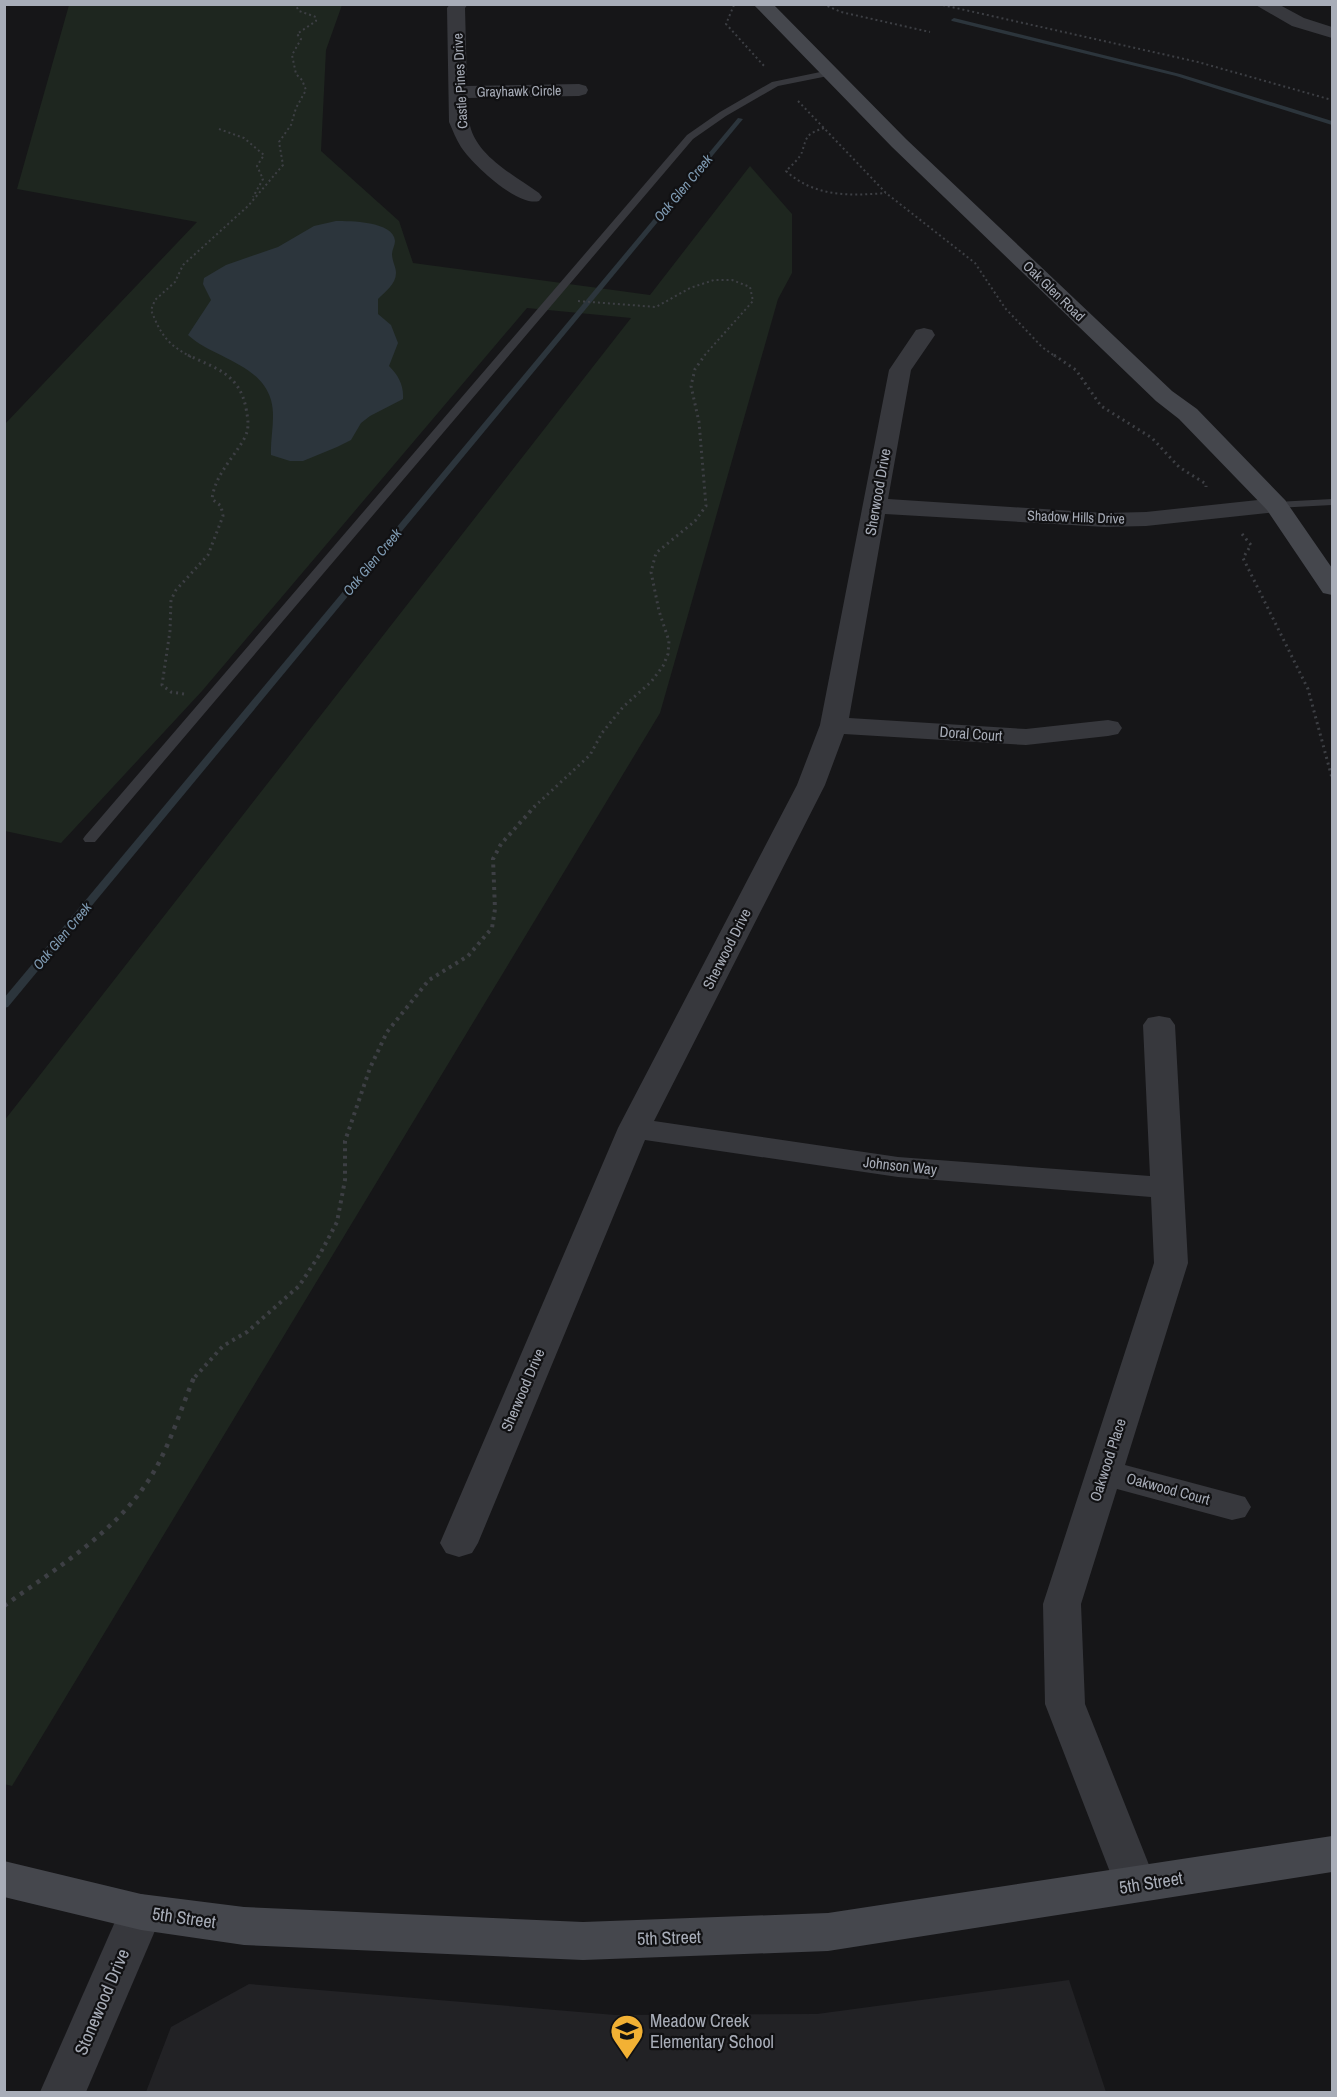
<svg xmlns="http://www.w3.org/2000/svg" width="1337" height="2097" font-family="'Archivo Narrow',sans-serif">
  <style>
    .built { fill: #222225 }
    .green { fill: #1e261f }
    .water { fill: #2c353c }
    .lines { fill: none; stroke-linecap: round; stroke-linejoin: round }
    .stream { fill: #2c353c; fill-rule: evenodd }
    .path-far3 { stroke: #3d3f44; stroke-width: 2; stroke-dasharray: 2 3; stroke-linecap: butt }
    .path-far2 { stroke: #3d3f44; stroke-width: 3; stroke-dasharray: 2 4; stroke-linecap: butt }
    .path-far1 { stroke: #3d3f44; stroke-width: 4; stroke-dasharray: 3 4.5; stroke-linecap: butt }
    .path { stroke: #3d3f44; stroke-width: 4.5; stroke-dasharray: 4 6; stroke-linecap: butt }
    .service { fill: #37383d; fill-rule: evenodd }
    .minor { fill: #37383d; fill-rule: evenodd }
    .tertiary { fill: #37383d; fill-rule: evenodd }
    .secondary { fill: #45474d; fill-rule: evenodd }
    .labels { text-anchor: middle; stroke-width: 4.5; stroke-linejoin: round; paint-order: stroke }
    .far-street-label { font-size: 14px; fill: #a8adb8; stroke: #111113 }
    .far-water-label { font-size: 14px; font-style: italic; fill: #7f9bb3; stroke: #111113 }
    .street-label { font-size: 15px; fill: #a8adb8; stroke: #111113 }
    .near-street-label { font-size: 18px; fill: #a8adb8; stroke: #111113 }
    .near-poi-label { font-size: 18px; fill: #a8adb8; stroke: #111113; text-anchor: start }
  </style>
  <rect width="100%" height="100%" fill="#161618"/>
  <path class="built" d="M1069 1980 1106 2092H146L171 2027 249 1984 615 2015 817 2014Z"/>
  <path class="green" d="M69 5H342L326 50 321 151 399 221 413 263 650 295 750 166 792 214V273L778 299 660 713 12 1786 4 1784V1121L631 318 527 308 202 691 61 843 5 831V424L197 222 17 189Z"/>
  <path class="water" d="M336 221C349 221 394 221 395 241 395 245 392 250 392 254 392 261 396 267 396 273 396 284 385 292 378 299V314L391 325 398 343 389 366C398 375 404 385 403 399L370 416 361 423 351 440 337 447 303 461H290L271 455C270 438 276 417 271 400 260 363 213 358 188 335L211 300 203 284 204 278 226 265 278 247 314 226Z"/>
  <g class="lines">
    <g class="stream">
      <path d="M954 18 1180 74 1332 121V125L1176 76 952 21 951 20Z"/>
      <path d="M738 118 743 119 8 1007 4 1008V998Z"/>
    </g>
    <g class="path-far3">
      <path d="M823 4 841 12 930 32"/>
      <path d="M938 4 1198 62 1332 100"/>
      <path d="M734 5 726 24 765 67"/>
      <path d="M798 101 886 193 975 263 1005 308 1042 347 1056 357"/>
      <path d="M824 128C807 134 807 135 802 152 800 158 791 166 786 171 814 197 850 196 886 193"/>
      <path d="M219 129 244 138 264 155 257 166 263 179 253 197"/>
      <path d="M578 301 656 307 690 288 714 280H732L750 287 753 301 703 357"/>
      <path d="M191 357C167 344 161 335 151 310L155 300 175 282 183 265 248 206 283 165 279 142 291 125 296 108 306 90 302 80 296 74 292 55 301 39 297 34 316 21V17L299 11 295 4"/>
    </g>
    <g class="path-far2">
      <path d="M1054 355 1076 370 1101 406 1152 438 1179 467 1206 484V487"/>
      <path d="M1242 534 1251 545 1243 558 1308 689 1332 778"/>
      <path d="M184 694 171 692 162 685 170 631 171 600 176 590 208 555 223 516 221 506 212 499C215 475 232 460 244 439 250 428 248 420 246 408 239 374 217 369 188 355"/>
      <path d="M534 807 590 755 602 733 623 707 651 682 663 666 668 654 669 641 659 611 651 572 656 553 695 521 706 506 699 422 691 386 695 369 705 355"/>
    </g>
    <path class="path-far1" d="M195 1377 223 1346 247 1332 299 1286 320 1254 337 1222 345 1180V1141L370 1068 387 1032 429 980 468 956 492 928 495 909 493 859 501 844 535 806"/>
    <path class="path" d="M4 1606C59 1566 122 1529 156 1468 172 1439 182 1406 195 1375"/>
    <g class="service">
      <path d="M830 70 833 71V75L778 86 726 116 693 139 95 842H85L83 839 85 836 687 135 720 112 772 82Z"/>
      <path d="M1332 499V505L1276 508 1270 505 1276 502Z"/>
    </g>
    <g class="minor">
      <path d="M450 4H468L465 8 467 86 579 84 586 86 588 90 586 94 579 96 468 98C468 105 467 113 469 121 474 155 514 175 539 193L542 197 539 201C518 207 473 165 461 147 456 139 453 131 449 122L447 8Z"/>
      <path d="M1254 4H1278L1304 18 1332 27V38L1292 26Z"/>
      <path d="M924 328 932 330 935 335 911 370 888 499 1105 513 1146 512 1276 498 1285 500 1288 505 1285 510 1276 512 1146 526 1105 527 885 514 849 718 1026 729 1108 720 1118 722 1122 728 1118 734 1108 736 1026 745 844 734 825 785 654 1121 898 1157 1150 1176 1143 1025 1148 1018 1159 1016 1170 1018 1175 1025 1188 1263 1125 1465 1245 1497 1251 1507 1245 1517 1232 1520 1117 1489 1081 1604 1085 1704 1157 1885 1151 1897 1136 1902 1121 1897 1115 1885 1045 1704 1043 1604 1154 1263 1151 1197 898 1177 645 1140 478 1543 472 1553 459 1557 446 1553 440 1543 618 1128 797 785 820 725 889 370 916 330Z"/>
    </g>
    <path class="tertiary" d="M141 1894 157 1899 163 1912 86 2092H40L125 1899Z"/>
    <g class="secondary">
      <path d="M753 4H773L906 139 1172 391 1197 409 1285 500 1332 568V595L1323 593 1267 510 1179 419 1156 401 892 147Z"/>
      <path d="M1332 1836V1872L828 1951 583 1960 244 1945 141 1930 4 1897V1861L141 1894 244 1907 583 1922 828 1913Z"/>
    </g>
  </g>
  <defs>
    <symbol id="school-pin" viewBox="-11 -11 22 30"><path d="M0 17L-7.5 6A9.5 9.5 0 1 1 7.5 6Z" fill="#f2b134" stroke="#111113"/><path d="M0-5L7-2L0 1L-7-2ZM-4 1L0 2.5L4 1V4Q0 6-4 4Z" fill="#111"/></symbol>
  </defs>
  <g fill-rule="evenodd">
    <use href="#school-pin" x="608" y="2012" width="38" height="52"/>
  </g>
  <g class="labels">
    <g class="far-street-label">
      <text transform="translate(460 81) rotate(-93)" y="5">Castle Pines Drive</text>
      <text transform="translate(519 91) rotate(-1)" y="5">Grayhawk Circle</text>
      <text transform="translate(1054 291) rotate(44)" y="5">Oak Glen Road</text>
      <text transform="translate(1076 517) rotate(2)" y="5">Shadow Hills Drive</text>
    </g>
    <g class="far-water-label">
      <text transform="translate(683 188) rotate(-50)" y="5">Oak Glen Creek</text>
      <text transform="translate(372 562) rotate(-50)" y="5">Oak Glen Creek</text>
      <text transform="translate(62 936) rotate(-50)" y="5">Oak Glen Creek</text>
    </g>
    <g class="street-label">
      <text transform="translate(878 492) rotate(-80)" y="5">Sherwood Drive</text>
      <text transform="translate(971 734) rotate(4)" y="5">Doral Court</text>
      <text transform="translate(727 949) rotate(-63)" y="5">Sherwood Drive</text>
      <text transform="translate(900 1166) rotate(6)" y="5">Johnson Way</text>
      <text transform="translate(523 1390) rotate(-67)" y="5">Sherwood Drive</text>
      <text transform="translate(1108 1460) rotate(-72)" y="5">Oakwood Place</text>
      <text transform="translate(1168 1489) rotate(15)" y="5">Oakwood Court</text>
    </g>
    <g class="near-street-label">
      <text transform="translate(1151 1883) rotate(-9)" y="6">5th Street</text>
      <text transform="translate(184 1918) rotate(8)" y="6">5th Street</text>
      <text transform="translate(669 1938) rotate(-2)" y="6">5th Street</text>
      <text transform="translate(102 2002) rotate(-67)" y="6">Stonewood Drive</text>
    </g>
    <g class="near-poi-label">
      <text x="650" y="2027">Meadow Creek<tspan x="650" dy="21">Elementary School</tspan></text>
    </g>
  </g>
  <rect width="1337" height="2097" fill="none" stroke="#a8adb8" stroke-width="12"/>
</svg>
